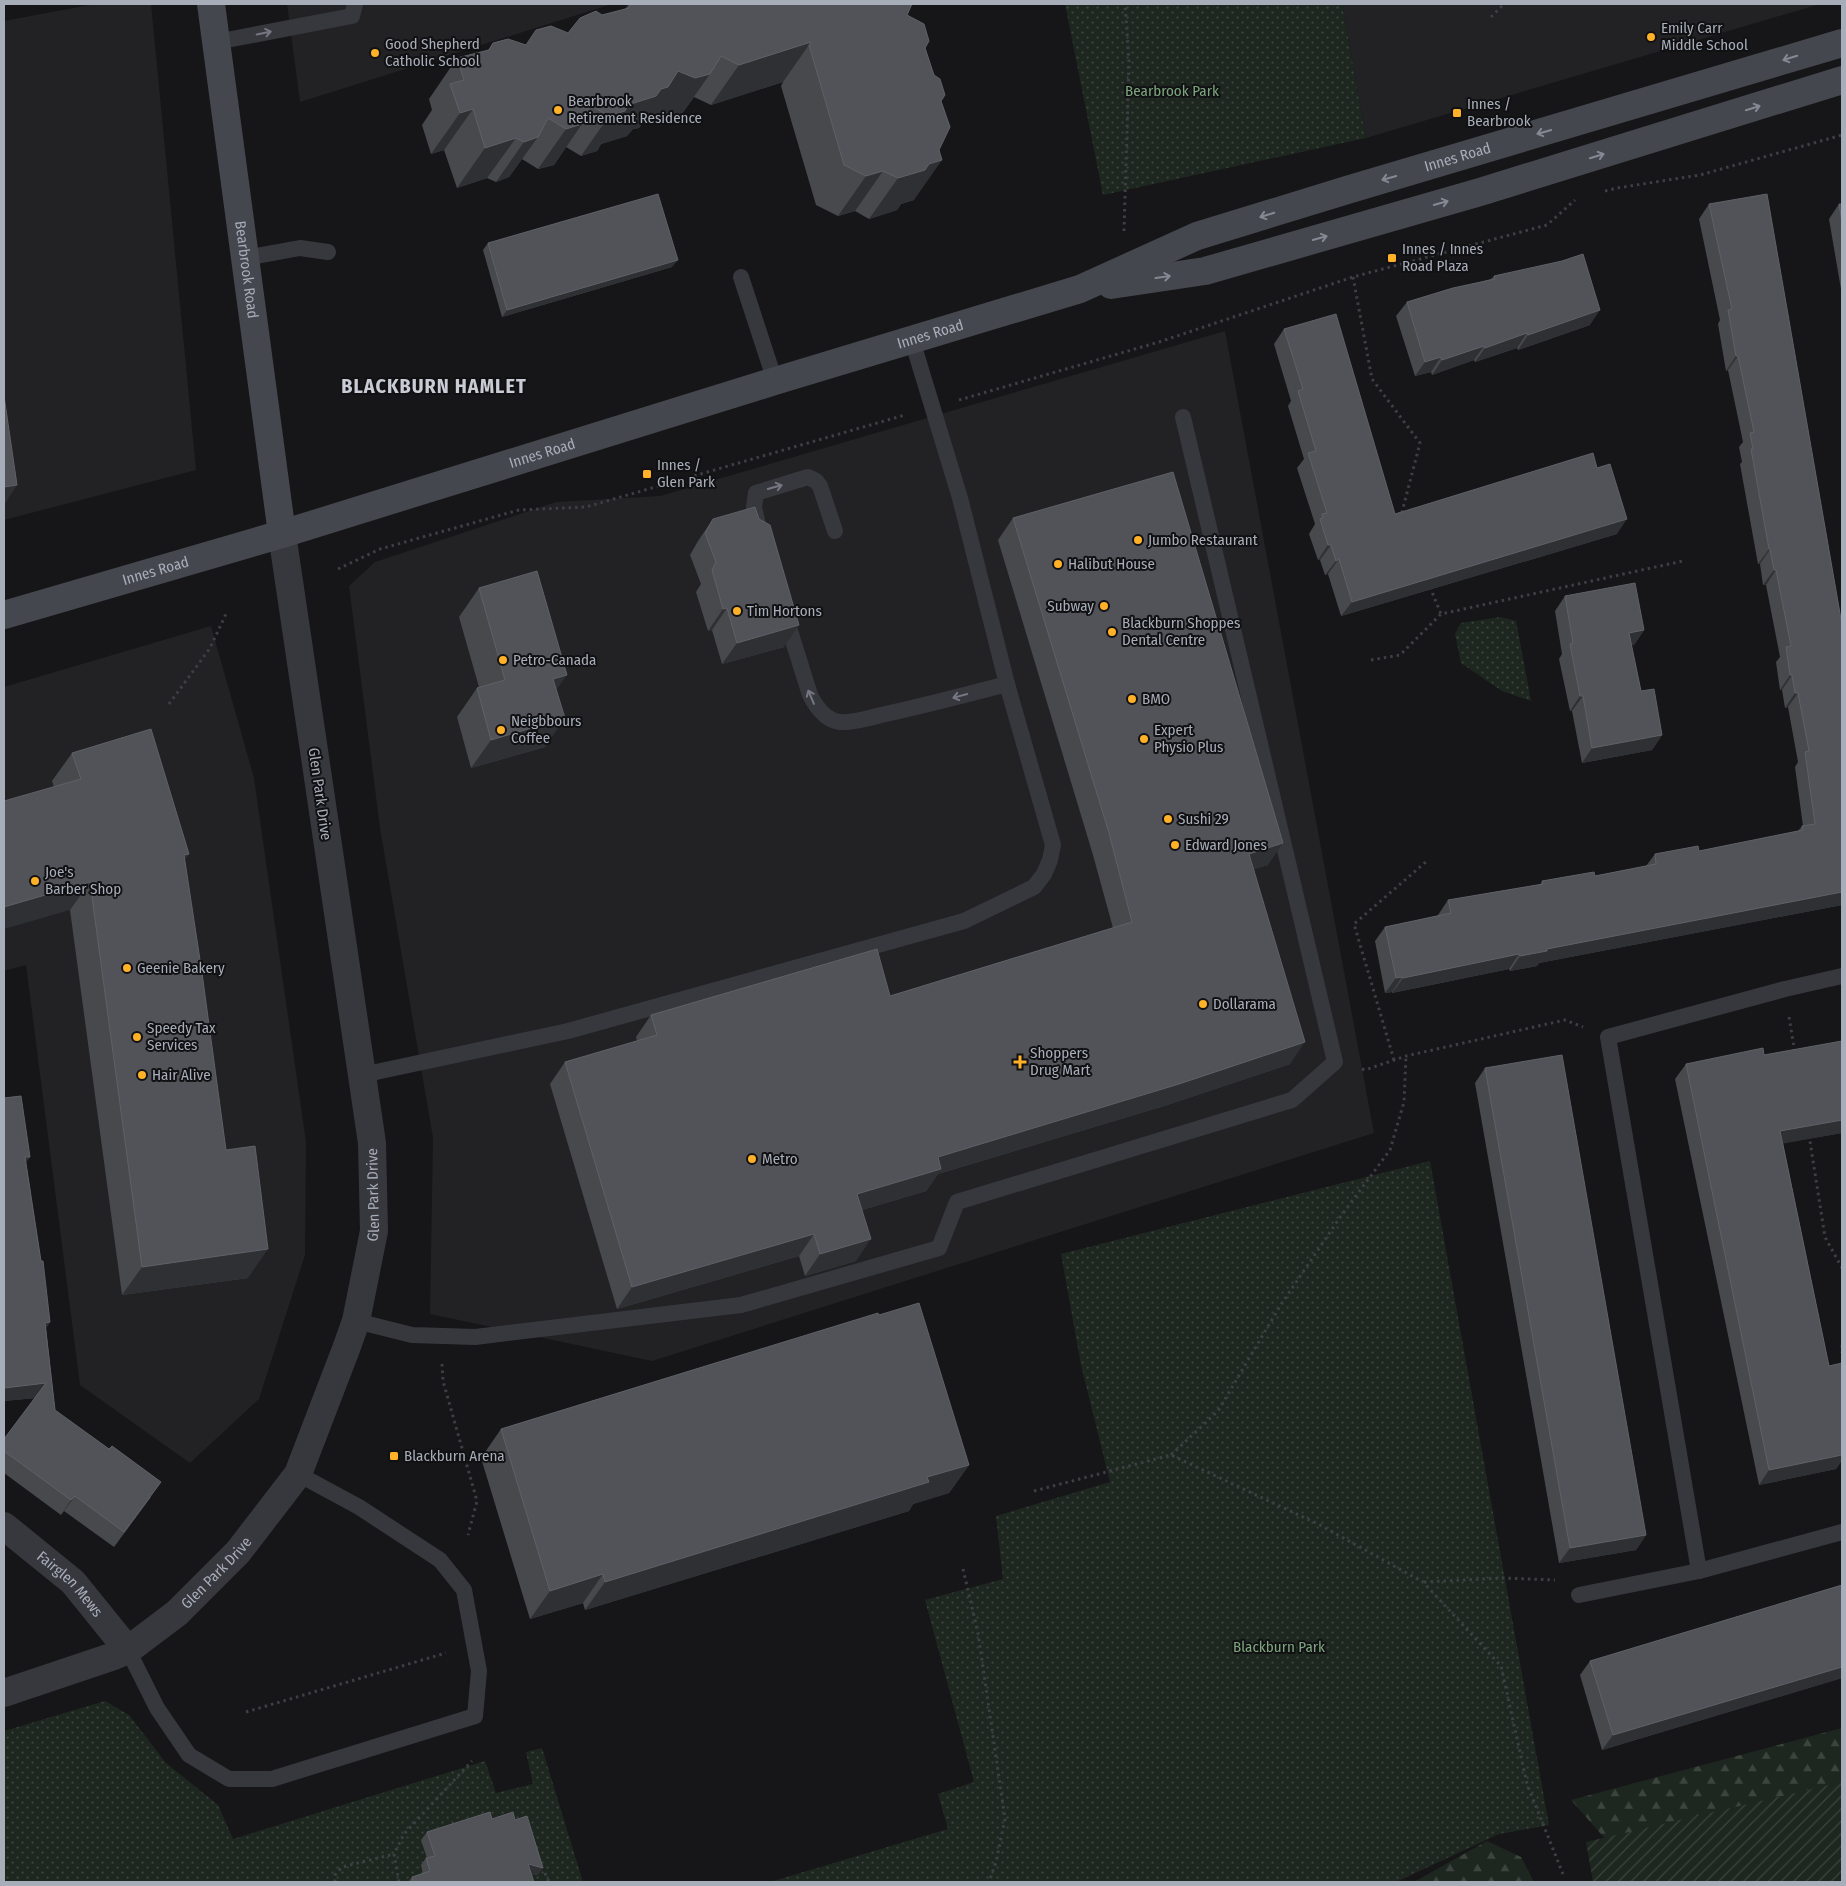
<svg xmlns="http://www.w3.org/2000/svg" width="1846" height="1886" font-family="'Fira Sans Condensed',sans-serif">
  <style>
    .built { fill: #222225 }
    .forest { fill: url(#forest-firs) }
    .park { fill: url(#park-dots) }
    .garden { fill: url(#garden-furrows) }
    .lines { fill: none; stroke-linecap: round; stroke-linejoin: round }
    .path { stroke: #3d3f45; stroke-width: 3; stroke-dasharray: 2.5 4; stroke-linecap: butt }
    .lane { stroke: #37383e; stroke-width: 16 }
    .street { stroke: #37383e; stroke-width: 28 }
    .secondary { stroke: #45474e; stroke-width: 28 }
    .wall { fill: #47494d }
    .shaded-wall { fill: #2f3033 }
    .building { fill: #525359; stroke: #5f6168 }
    .oneway { stroke: #757882 }
    .oneway2 { stroke: #858994 }
    .poi-dot { fill: #ffb128; stroke: #111113; stroke-width: 2 }
    .labels { text-anchor: middle; stroke-width: 4; stroke-linejoin: round; paint-order: stroke }
    .poi-label { font-size: 15px; fill: #a7adb9; stroke: #111113; text-anchor: start }
    .park-label { font-size: 15px; fill: #7da67e; stroke: #111113 }
    .street-label { font-size: 15px; fill: #a7adb9; stroke: #111113 }
    .district-label { font-size: 20px; font-weight: bold; letter-spacing: 1px; fill: #c9ccd5; stroke: #111113 }
  </style>
  <defs>
    <pattern id="forest-firs" width="22" height="20" patternUnits="userSpaceOnUse" patternTransform="scale(1.25)"><rect width="22" height="20" fill="#1e271f"/><path d="M5 1l3.5 6h-7zM16 11l3.5 6h-7z" fill="#3c443d"/></pattern>
    <pattern id="park-dots" width="8" height="8" patternUnits="userSpaceOnUse" patternTransform="scale(1.25)"><rect width="8" height="8" fill="#1e271f"/><path d="M2 2h.1M6 6h.1" fill="none" stroke="#3c443d" stroke-width="1.8" stroke-linecap="round"/></pattern>
    <pattern id="garden-furrows" width="10" height="10" patternUnits="userSpaceOnUse" patternTransform="scale(1.25)"><rect width="10" height="10" fill="#1e271f"/><path d="M-1 1l2-2M0 10L10 0M9 11l2-2" fill="none" stroke="#3c443d"/></pattern>
  </defs>
  <rect width="100%" height="100%" fill="#161618"/>
  <g class="built">
    <path d="M95 4H151L196 470 4 520V21Z"/>
    <path d="M287 4H612L300 102Z"/>
    <path d="M1342 4H1820L1366 138Z"/>
    <path d="M1225 331 1374 1133 652 1361 430 1314 433 1138 380 828 349 586 375 562 556 502 660 496Z"/>
    <path d="M211 626 254 778 306 1142 305 1255 259 1399 190 1463 80 1385 26 965 4 971V687Z"/>
  </g>
  <g class="forest">
    <path d="M1842 1728V1788L1608 1842 1571 1800Z"/>
    <path d="M1487 1841 1521 1857 1534 1882H1414Z"/>
  </g>
  <g class="park">
    <path d="M1065 4H1342L1366 138 1103 195Z"/>
    <path d="M1500 617 1516 621 1531 701 1502 691 1461 663 1455 634 1461 623Z"/>
    <path d="M1430 1161 1549 1825 1499 1834 1396 1882H770L948 1829 938 1794 974 1782 925 1600 1003 1579 996 1516 1110 1482 1081 1365 1061 1254Z"/>
    <path d="M105 1701 129 1715 166 1763 218 1805 233 1839 485 1761 496 1793 533 1784 526 1752 542 1748 583 1882H4V1731Z"/>
  </g>
  <path class="garden" d="M1842 1782V1882H1593L1586 1842Z"/>
  <g class="lines">
    <g class="path">
      <path d="M1491 17 1504 4"/>
      <path d="M1605 191 1617 188 1700 175 1842 135"/>
      <path d="M1124 231 1129 62 1125 4"/>
      <path d="M1353 277 1372 379 1420 443 1401 516"/>
      <path d="M959 400 1159 342 1353 277 1547 225 1575 200"/>
      <path d="M338 569 380 549 519 510 586 507 905 415"/>
      <path d="M1430 587 1441 614"/>
      <path d="M1371 660 1400 655 1441 614 1683 561"/>
      <path d="M169 704 210 648 226 614"/>
      <path d="M1789 1017 1795 1053"/>
      <path d="M1394 1060 1354 924 1428 860"/>
      <path d="M1362 1069 1365 1070 1406 1056 1565 1020 1583 1027"/>
      <path d="M1809 1135 1825 1237 1842 1268"/>
      <path d="M1842 1345V1353"/>
      <path d="M442 1364 443 1381 477 1501 468 1535"/>
      <path d="M1171 1455 1218 1411 1280 1306 1341 1216 1390 1150 1404 1102 1406 1056"/>
      <path d="M1034 1491 1171 1455 1320 1525 1423 1582 1501 1666 1527 1784 1563 1874"/>
      <path d="M963 1569 978 1633 1005 1819 996 1862 989 1882"/>
      <path d="M1424 1582 1503 1578 1555 1580"/>
      <path d="M246 1712 446 1653"/>
      <path d="M545 1873 549 1882"/>
      <path d="M335 1882V1875L342 1867 394 1854"/>
      <path d="M399 1882 394 1854 404 1834 472 1761"/>
    </g>
    <g class="lane">
      <path d="M216 42 352 16 355 4"/>
      <path d="M245 258 300 248 328 252"/>
      <path d="M741 277 775 381"/>
      <path d="M759 529 754 507 756 493 808 477 816 481 820 486 835 531"/>
      <path d="M785 615 810 695C816 707 825 720 840 722 851 723 870 718 881 715 923 706 965 695 1007 684"/>
      <path d="M362 1075 568 1031 964 921 1034 887 1044 874 1050 860 1053 845 1007 684 960 498 912 340"/>
      <path d="M356 1321 412 1335 475 1337 741 1305 939 1248 957 1202 1292 1100 1335 1062 1183 417"/>
      <path d="M1699 1571 1608 1037 1785 989 1842 976"/>
      <path d="M1579 1595 1699 1571 1842 1532"/>
      <path d="M128 1650 157 1708 189 1755 229 1779H272L475 1716 479 1671 464 1590 440 1560 359 1507 298 1474"/>
    </g>
    <g class="street">
      <path id="s1" d="M4 1526 73 1582 128 1650"/>
      <path id="s2" d="M4 1693 114 1656 128 1650 177 1613 238 1552 298 1474 346 1349 356 1321 374 1231 372 1143 282 534"/>
    </g>
    <g class="secondary">
      <path id="s3" d="M211 4 282 534"/>
      <path d="M1111 285 1205 271 1480 192 1842 80"/>
      <path id="s4" d="M4 615 282 534 775 381 1080 289 1197 236 1347 190 1842 43"/>
    </g>
  </g>
  <g class="wall">
    <path d="M629 4H912L907 15 925 48 941 101 914 200 901 204 897 210 869 219 855 211 838 216 816 205 781 86 783 82 711 105 694 97 681 115 667 119 650 112 639 128 633 129 627 136 601 144 597 151 581 156 566 147 554 165 538 169 522 159 509 177 496 182 487 178 457 188 444 150 431 154 422 125 432 110 429 99 457 58 488 50 493 43 526 45 568 33 602 15 625 9Z"/>
    <path d="M1709 204 1842 625V905L1539 963 1537 966 1510 971 1509 969 1392 993V992L1385 993 1375 941 1385 927 1438 916V915L1448 900 1540 885 1542 881 1595 876 1646 866 1655 854 1699 851 1798 831 1802 826H1803L1795 767 1798 762 1788 707 1785 708 1782 690H1780L1776 662 1780 657 1766 585H1763L1760 564H1758L1740 464 1742 462 1739 447 1743 442 1728 370 1726 371 1718 324 1720 320 1699 219Z"/>
    <path d="M1839 204H1842V295L1829 219Z"/>
    <path d="M488 243 672 267 502 317 483 250Z"/>
    <path d="M1494 276 1590 325 1518 350 1517 348 1475 362 1474 360 1432 375 1431 372 1415 376 1396 316 1407 302 1491 279Z"/>
    <path d="M1284 329 1395 514 1617 534 1341 616 1328 574 1325 575 1320 560H1318L1309 534 1315 524 1297 468 1304 459 1288 406 1291 401 1274 344Z"/>
    <path d="M1013 518 1268 865 1254 869 1290 1064 1164 1106 938 1174 926 1191 862 1210 856 1261 805 1276 799 1256 617 1309 550 1084 565 1062 637 1041 636 1037 651 1015 890 996 1113 928 1093 855 998 540Z"/>
    <path d="M713 519 784 647 722 664 712 630 708 631 696 592 701 584 690 555 698 541Z"/>
    <path d="M479 588 556 690 545 747 471 768 457 717 477 688 479 687 459 617Z"/>
    <path d="M1565 596 1644 630 1634 645H1631L1641 691 1662 735 1652 750 1582 763 1572 711H1570L1559 659 1562 654 1555 611Z"/>
    <path d="M72 753 189 854 184 860 226 1150 248 1278 122 1295 70 910 54 787 52 781Z"/>
    <path d="M1842 1041V1133L1783 1143 1829 1366 1842 1363V1460L1836 1469 1759 1485 1675 1079 1686 1064 1764 1055Z"/>
    <path d="M1485 1068 1646 1535 1636 1550 1559 1563 1475 1083Z"/>
    <path d="M4 1098 30 1157 26 1162 50 1322 46 1328 55 1410 151 1497 114 1547 64 1511 61 1515 4 1473V1439L35 1398 4 1401Z"/>
    <path d="M501 1429 969 1465 949 1493 913 1504 909 1511 585 1610 583 1603 530 1619 481 1458Z"/>
    <path d="M1842 1585V1678L1602 1750 1580 1675 1590 1661Z"/>
    <path d="M492 1819 538 1875 531 1874H423L421 1865 426 1858H427L421 1840 427 1832Z"/>
    <path d="M412 1877 413 1882H408Z"/>
  </g>
  <g class="shaded-wall">
    <path d="M811 42 783 82 711 105 739 65Z"/>
    <path d="M678 71 710 74 681 115 667 119 650 112 639 128 633 129 627 136 601 144 597 151 581 156 609 116 628 105 661 89Z"/>
    <path d="M473 109 444 150 431 154 460 113Z"/>
    <path d="M582 124 554 165 538 169 566 129Z"/>
    <path d="M538 137 509 177 496 182 524 142Z"/>
    <path d="M516 138 487 178 457 188 485 148Z"/>
    <path d="M942 160 914 200 901 204 897 210 869 219 898 178 929 164Z"/>
    <path d="M883 171 855 211 838 216 866 176Z"/>
    <path d="M678 260 672 267 502 317 507 310Z"/>
    <path d="M1600 310 1590 325 1518 350 1528 335Z"/>
    <path d="M1527 333 1517 348 1475 362 1485 348Z"/>
    <path d="M1484 346 1474 360 1432 375 1442 360Z"/>
    <path d="M1736 356H1738L1728 370 1726 371Z"/>
    <path d="M1441 357 1431 372 1415 376 1425 362Z"/>
    <path d="M17 485 4 505V487Z"/>
    <path d="M1627 519 1617 534 1341 616 1352 602Z"/>
    <path d="M1328 545H1331L1320 560H1318Z"/>
    <path d="M1769 549H1770L1760 564H1758Z"/>
    <path d="M1339 559 1328 574 1325 575 1336 561Z"/>
    <path d="M1774 570H1776L1766 585H1763Z"/>
    <path d="M727 608 712 630 708 631 723 609Z"/>
    <path d="M799 625 784 647 722 664 737 643Z"/>
    <path d="M1644 630 1634 645 1618 647 1629 633Z"/>
    <path d="M567 675 547 703 553 679Z"/>
    <path d="M1790 675H1792L1782 690H1780Z"/>
    <path d="M1795 693H1798L1788 707 1785 708Z"/>
    <path d="M1580 696H1583L1572 711H1570Z"/>
    <path d="M565 718 545 747 471 768 491 740Z"/>
    <path d="M1662 735 1652 750 1582 763 1592 748Z"/>
    <path d="M1283 843 1268 865 1234 875 1249 854Z"/>
    <path d="M189 854 169 882 184 855Z"/>
    <path d="M90 882 70 910 4 929V907Z"/>
    <path d="M1842 892V905L1539 963 1537 966 1510 971 1520 956 1547 949Z"/>
    <path d="M1519 954 1509 969 1392 993 1403 978Z"/>
    <path d="M1402 977 1392 992 1385 993 1396 978Z"/>
    <path d="M1305 1042 1290 1064 1164 1106 938 1174 926 1191 842 1216 857 1194 938 1157Z"/>
    <path d="M1842 1120V1133L1770 1146 1780 1131Z"/>
    <path d="M25 1157H30L19 1171Z"/>
    <path d="M814 1234 799 1256 617 1309 632 1287Z"/>
    <path d="M871 1239 856 1261 805 1276 820 1254Z"/>
    <path d="M268 1249 248 1278 122 1295 142 1267Z"/>
    <path d="M50 1322 40 1337 45 1323Z"/>
    <path d="M46 1383 36 1398 4 1401V1388Z"/>
    <path d="M1842 1446V1460L1836 1469 1759 1485 1769 1470Z"/>
    <path d="M969 1465 949 1493 913 1504 909 1511 585 1610 605 1582 927 1477Z"/>
    <path d="M75 1496 64 1511 61 1515 71 1500Z"/>
    <path d="M1646 1535 1636 1550 1559 1563 1570 1548Z"/>
    <path d="M603 1574 583 1603 530 1619 550 1591Z"/>
    <path d="M1842 1667V1678L1602 1750 1613 1735Z"/>
    <path d="M528 1864 543 1868 538 1875 523 1872Z"/>
  </g>
  <g class="building">
    <path d="M631 4H912L907 15 924 24 929 41 925 48 934 75 940 79 945 95 941 101 950 127 939 150 942 160 929 164 925 170 898 178 883 171 866 176 844 165 809 45 811 42 739 65 721 56 710 74 695 78 678 71 668 87 661 89 656 96 628 105 625 111 609 116 590 105 582 124 566 129 548 118 538 137 524 142 516 138 485 148 473 109 460 113 450 84 464 80 457 58 489 50 493 43 508 39 526 45 536 30 551 26 568 33 580 18 596 11 602 15 629 8Z"/>
    <path d="M658 194 678 260 507 310 488 243Z"/>
    <path d="M1767 194 1842 625V892L1547 949V951L1520 956 1519 954 1403 978 1402 977 1396 978 1385 927 1451 913 1448 900 1543 884 1542 881 1594 872 1595 876 1656 864 1655 854 1698 846 1699 851 1803 830 1802 826 1815 824 1805 752 1809 751 1798 693H1795L1792 675H1790L1786 647 1791 646 1776 570H1774L1770 549H1769L1751 449H1753L1750 433 1754 432 1738 356H1736L1728 310 1732 309 1709 204Z"/>
    <path d="M1839 204H1842V222Z"/>
    <path d="M1583 254 1600 310 1528 335 1527 333 1485 348 1484 346 1442 360 1441 357 1425 362 1407 302 1453 288 1495 279 1494 276 1562 261Z"/>
    <path d="M1336 314 1395 514 1593 453 1597 468 1610 464 1627 519 1352 602 1339 559 1336 561 1331 545H1328L1320 519 1323 518 1322 514 1327 513 1308 453 1316 451 1298 391 1303 389 1284 329Z"/>
    <path d="M4 396 17 485 4 487Z"/>
    <path d="M1173 472 1283 843 1249 854 1305 1042 1179 1084 938 1157 941 1169 857 1194 871 1239 820 1254 814 1234 632 1287 565 1062 657 1035 651 1015 877 949 890 996 1132 922 1109 833 1013 518Z"/>
    <path d="M755 507 759 519 770 525 799 625 737 643 727 608 723 609 712 570 716 562 705 533 713 519Z"/>
    <path d="M537 571 567 675 553 679 565 718 491 740 477 688 505 680 479 588Z"/>
    <path d="M1635 583 1644 630 1629 633 1641 691 1654 689 1662 735 1592 748 1583 696H1580L1570 644 1573 643 1565 596Z"/>
    <path d="M151 729 189 854 184 855 202 973 226 1150 255 1146 268 1249 142 1267 90 882 4 907V801L81 779 72 753Z"/>
    <path d="M1842 1041V1120L1780 1131 1829 1366 1842 1363V1455L1769 1470 1686 1064 1763 1048 1764 1055Z"/>
    <path d="M1562 1055 1646 1535 1570 1548 1485 1068Z"/>
    <path d="M21 1096 30 1157H25L41 1261H43L50 1322 45 1323 55 1410 109 1449 112 1446 161 1482 124 1532 75 1496 71 1500 4 1451V1439L46 1383 4 1388V1098Z"/>
    <path d="M919 1303 969 1465 927 1477 929 1482 605 1582 603 1574 550 1591 501 1429 878 1313 879 1315Z"/>
    <path d="M1842 1585V1667L1613 1735 1590 1661Z"/>
    <path d="M490 1812 492 1819 513 1812 515 1820 527 1816 543 1868 528 1864 534 1882H413L412 1877 430 1871 426 1858 435 1856 427 1832Z"/>
  </g>
  <defs><path id="oneway-shaft" d="M-6 0H5M1.5-3L5.5 0L1.5 3" fill="none" stroke-width="1.6" stroke-linecap="round" stroke-linejoin="round" transform="scale(1.25)"/></defs>
  <g class="oneway">
    <use href="#oneway-shaft" transform="translate(264 33) rotate(-11)"/>
    <use href="#oneway-shaft" transform="translate(775 487) rotate(-16)"/>
    <use href="#oneway-shaft" transform="translate(960 696) rotate(165)"/>
    <use href="#oneway-shaft" transform="translate(811 697) rotate(-113)"/>
  </g>
  <g class="oneway2">
    <use href="#oneway-shaft" transform="translate(1790 58) rotate(163)"/>
    <use href="#oneway-shaft" transform="translate(1753 108) rotate(-17)"/>
    <use href="#oneway-shaft" transform="translate(1544 132) rotate(164)"/>
    <use href="#oneway-shaft" transform="translate(1597 156) rotate(-17)"/>
    <use href="#oneway-shaft" transform="translate(1389 178) rotate(164)"/>
    <use href="#oneway-shaft" transform="translate(1441 203) rotate(-16)"/>
    <use href="#oneway-shaft" transform="translate(1267 215) rotate(163)"/>
    <use href="#oneway-shaft" transform="translate(1320 238) rotate(-16)"/>
    <use href="#oneway-shaft" transform="translate(1163 277) rotate(-8)"/>
  </g>
  <g class="poi-dot">
    <circle cx="1651" cy="37" r="5"/>
    <circle cx="375" cy="53" r="5"/>
    <circle cx="558" cy="110" r="5"/>
    <rect x="1452" y="108" width="10" height="10" rx="2.5"/>
    <rect x="1387" y="253" width="10" height="10" rx="2.5"/>
    <rect x="642" y="469" width="10" height="10" rx="2.5"/>
    <circle cx="1138" cy="540" r="5"/>
    <circle cx="1058" cy="564" r="5"/>
    <circle cx="1104" cy="606" r="5"/>
    <circle cx="737" cy="611" r="5"/>
    <circle cx="1112" cy="632" r="5"/>
    <circle cx="503" cy="660" r="5"/>
    <circle cx="1132" cy="699" r="5"/>
    <circle cx="501" cy="730" r="5"/>
    <circle cx="1144" cy="739" r="5"/>
    <circle cx="1168" cy="819" r="5"/>
    <circle cx="1175" cy="845" r="5"/>
    <circle cx="35" cy="881" r="5"/>
    <circle cx="127" cy="968" r="5"/>
    <circle cx="1203" cy="1004" r="5"/>
    <circle cx="137" cy="1037" r="5"/>
    <path d="M1017.5 1054.5h5v5h5v5h-5v5h-5v-5h-5v-5h5z"/>
    <circle cx="142" cy="1075" r="5"/>
    <circle cx="752" cy="1159" r="5"/>
    <rect x="389" y="1451" width="10" height="10" rx="2.5"/>
  </g>
  <g class="labels">
    <g class="poi-label">
      <text x="1661" y="33">Emily Carr<tspan x="1661" dy="17">Middle School</tspan></text>
      <text x="385" y="49">Good Shepherd<tspan x="385" dy="17">Catholic School</tspan></text>
      <text x="568" y="106">Bearbrook<tspan x="568" dy="17">Retirement Residence</tspan></text>
      <text x="1467" y="109">Innes /<tspan x="1467" dy="17">Bearbrook</tspan></text>
      <text x="1402" y="254">Innes / Innes<tspan x="1402" dy="17">Road Plaza</tspan></text>
      <text x="657" y="470">Innes /<tspan x="657" dy="17">Glen Park</tspan></text>
      <text x="1148" y="545">Jumbo Restaurant</text>
      <text x="1068" y="569">Halibut House</text>
      <text x="1094" y="611" text-anchor="end">Subway</text>
      <text x="747" y="616">Tim Hortons</text>
      <text x="1122" y="628">Blackburn Shoppes<tspan x="1122" dy="17">Dental Centre</tspan></text>
      <text x="513" y="665">Petro-Canada</text>
      <text x="1142" y="704">BMO</text>
      <text x="511" y="726">Neigbbours<tspan x="511" dy="17">Coffee</tspan></text>
      <text x="1154" y="735">Expert<tspan x="1154" dy="17">Physio Plus</tspan></text>
      <text x="1178" y="824">Sushi 29</text>
      <text x="1185" y="850">Edward Jones</text>
      <text x="45" y="877">Joe's<tspan x="45" dy="17">Barber Shop</tspan></text>
      <text x="137" y="973">Geenie Bakery</text>
      <text x="1213" y="1009">Dollarama</text>
      <text x="147" y="1033">Speedy Tax<tspan x="147" dy="17">Services</tspan></text>
      <text x="1030" y="1058">Shoppers<tspan x="1030" dy="17">Drug Mart</tspan></text>
      <text x="152" y="1080">Hair Alive</text>
      <text x="762" y="1164">Metro</text>
      <text x="404" y="1461">Blackburn Arena</text>
    </g>
    <g class="park-label">
      <text x="1172" y="96">Bearbrook Park</text>
      <text x="1279" y="1652">Blackburn Park</text>
    </g>
    <g class="street-label">
      <text dy="5" stroke="none"><textPath href="#s4" startOffset="1525">Innes Road</textPath></text>
      <text dy="5" stroke="none"><textPath href="#s3" startOffset="268">Bearbrook Road</textPath></text>
      <text dy="5" stroke="none"><textPath href="#s4" startOffset="968">Innes Road</textPath></text>
      <text dy="5" stroke="none"><textPath href="#s4" startOffset="562">Innes Road</textPath></text>
      <text dy="5" stroke="none"><textPath href="#s4" startOffset="158">Innes Road</textPath></text>
      <text transform="translate(320 794) rotate(82)" y="5">Glen Park Drive</text>
      <text dy="5" stroke="none"><textPath href="#s2" startOffset="669">Glen Park Drive</textPath></text>
      <text dy="5" stroke="none"><textPath href="#s2" startOffset="249">Glen Park Drive</textPath></text>
      <text dy="5" stroke="none"><textPath href="#s1" startOffset="88">Fairglen Mews</textPath></text>
    </g>
    <g class="district-label">
      <text x="434" y="393">BLACKBURN HAMLET</text>
    </g>
  </g>
  <rect width="1846" height="1886" fill="none" stroke="#a7adb9" stroke-width="10"/>
</svg>
